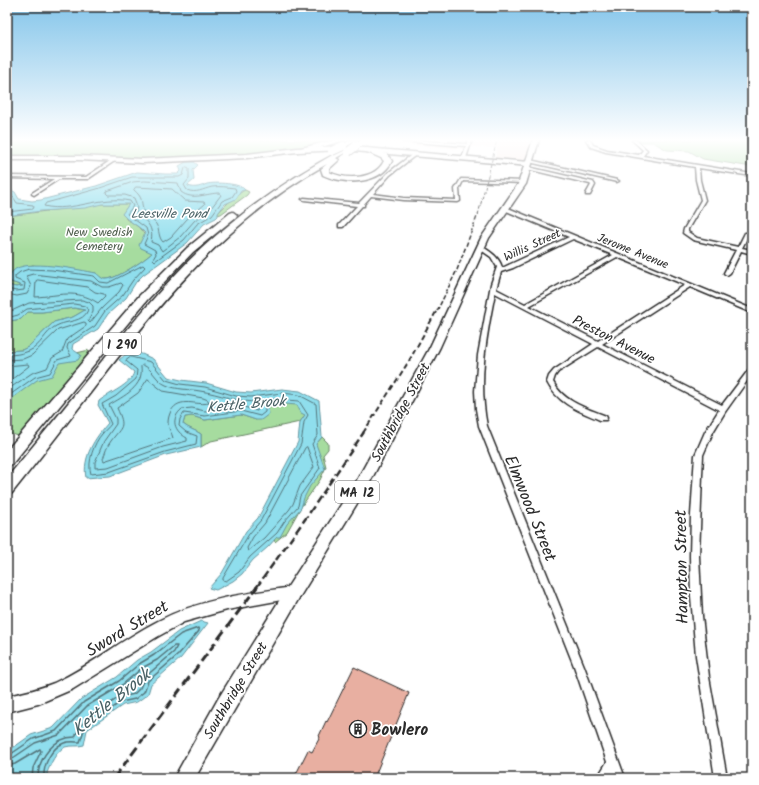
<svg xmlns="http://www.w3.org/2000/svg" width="759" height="785" font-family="Kalam,sans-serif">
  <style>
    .built { fill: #f8e7e3 }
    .green { fill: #a6dc9f; stroke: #688465 }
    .water { fill: #8fdeed; stroke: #67969f }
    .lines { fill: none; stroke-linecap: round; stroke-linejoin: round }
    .shore-far1 { stroke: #537379; stroke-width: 1 }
    .shore { stroke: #537379; stroke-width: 1.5 }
    .building { fill: #e8afa1; stroke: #2b2b2b }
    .street-casing { stroke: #2b2b2b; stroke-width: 3 }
    .secondary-casing { stroke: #2b2b2b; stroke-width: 3 }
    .primary-casing { stroke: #2b2b2b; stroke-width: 3 }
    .highway-casing { stroke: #2b2b2b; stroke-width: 3 }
    .street { fill: #fff; fill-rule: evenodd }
    .secondary { fill: #fff; fill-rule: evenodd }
    .primary { fill: #fff; fill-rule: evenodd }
    .highway { fill: #fff; fill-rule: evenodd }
    .rail-far4 { stroke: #2b2b2b; stroke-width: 1; stroke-dasharray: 3.5 2; stroke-linecap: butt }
    .rail-far3 { stroke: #2b2b2b; stroke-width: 1.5; stroke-dasharray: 4.5 2; stroke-linecap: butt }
    .rail-far2 { stroke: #2b2b2b; stroke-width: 2; stroke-dasharray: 5.5 3; stroke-linecap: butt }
    .rail-far1 { stroke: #2b2b2b; stroke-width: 2.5; stroke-dasharray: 8 3.5; stroke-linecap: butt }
    .rail { stroke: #2b2b2b; stroke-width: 3; stroke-dasharray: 10 4.5; stroke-linecap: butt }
    .highway-bridge-casing { stroke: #2b2b2b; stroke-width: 10; stroke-linecap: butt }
    .highway-bridge { stroke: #fff; stroke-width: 8 }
    .labels { text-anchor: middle; stroke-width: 3.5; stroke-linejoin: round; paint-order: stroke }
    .far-park-label { font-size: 12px; fill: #50604e; stroke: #fff }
    .far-street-label { font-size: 12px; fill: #2b2b2b; stroke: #fff }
    .far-water-label { font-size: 13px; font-style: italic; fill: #496165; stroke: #fff }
    .shield { fill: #fff; stroke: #6b6b6b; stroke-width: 1 }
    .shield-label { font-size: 13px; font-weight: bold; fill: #2b2b2b }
    .street-label { font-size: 14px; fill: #2b2b2b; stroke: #fff }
    .water-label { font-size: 15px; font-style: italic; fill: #496165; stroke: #fff }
    .near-street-label { font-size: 17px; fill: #2b2b2b; stroke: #fff }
    .near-poi-label { font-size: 17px; font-weight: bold; fill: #2b2b2b; stroke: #fff; text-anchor: start }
    .near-water-label { font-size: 18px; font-style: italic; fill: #496165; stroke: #fff }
  </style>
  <rect width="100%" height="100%" fill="#fff"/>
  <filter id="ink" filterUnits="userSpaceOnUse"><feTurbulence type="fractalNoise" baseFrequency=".025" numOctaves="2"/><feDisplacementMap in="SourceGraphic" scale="8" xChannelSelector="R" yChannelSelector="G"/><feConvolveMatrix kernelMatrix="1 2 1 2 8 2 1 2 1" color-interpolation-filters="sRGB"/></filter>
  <g filter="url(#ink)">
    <path class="built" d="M390 140H532L525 162 495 159 497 148 465 146 464 149 384 143Z"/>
    <g class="green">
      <path d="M7 140H334L310 146 257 153 143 159 79 156H7Z"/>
      <path d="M639 140H752V167L703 159 689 151 667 150 653 142H641Z"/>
      <path d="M245 190 249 192 247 195 221 214 217 215C219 210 241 191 245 190Z"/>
      <path d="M102 204H129L125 210 126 219C143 228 146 235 152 253 145 260 116 279 107 279 102 280 99 276 96 273L32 265 11 282 23 286 16 287 7 285V216Z"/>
      <path d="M74 308 85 310 73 317 54 322 28 347 22 350 7 351V323L10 321 21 319 28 312H42Z"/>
      <path d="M89 350 85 361 23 437 7 433V383L60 357Z"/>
      <path d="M274 401 303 404 305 415 300 422 211 441 201 447V434C195 430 189 429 183 424L185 417 192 416 205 420 241 415 256 420Z"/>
      <path d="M322 437 328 443V449L323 455 326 467 320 480 301 507 287 532 275 542 274 539 316 444Z"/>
    </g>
    <g class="water">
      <path d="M186 162H194L198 165 193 170 194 180 188 185V186C196 189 201 186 207 184 215 182 241 183 245 190L241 191 236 199 225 204 218 213V216L216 218 204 224 187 243 143 275 136 282 126 298 108 314 98 329 73 344 72 349 81 355 78 360 59 363 52 376 37 380 7 402V351L22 350 28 347 54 322 73 317 85 310 74 308 42 312H28L21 319 10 321 7 323V285L16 287 23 286 11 282 9 279C10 277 11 272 13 271 25 258 80 270 96 273 100 276 102 280 107 279 116 279 145 260 152 253L141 248 139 245 145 233C139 225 128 222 122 214L129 204H102L85 208 41 211 7 216V188L15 192 19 199 32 201 41 200 96 186 137 172 165 174H178L181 171 179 166Z"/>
      <path d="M130 353 142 354 153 359 168 377 181 380 206 383 236 392 251 393 282 389 300 391 319 401 322 437 316 444 325 469 310 486 304 498 301 508 287 524 280 537H277L268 547 253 560 242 574 233 581 216 590 209 588 222 573 246 531 258 518 298 442 300 422 305 415 301 413 297 405 274 403 268 407 269 414 261 420H256L241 415 205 420 192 416 185 417 183 424C189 429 195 430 201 434V447L166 455 110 476 86 478C82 457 95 438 108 423L98 405 99 401C109 393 131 385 134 372L119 360 125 355Z"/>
      <path d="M201 621 208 623 181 658 151 684 148 694 137 702 123 705 87 730 84 745C78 747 71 745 65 747 56 751 50 765 47 773L49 778H7V752L31 735 53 728 81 699 117 677 137 660 151 652 179 631Z"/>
    </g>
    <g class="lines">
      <g class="shore-far1">
        <path d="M187 167 189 168V179L184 185 187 190C196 194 203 189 212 187 220 186 227 187 235 188L236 191 232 197 222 201 212 215 197 224 184 240 155 261 153 259 156 254 155 250 144 244 148 235 146 228 127 214 133 206 130 201C101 195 71 213 44 206L46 203 97 189 132 177H179L183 175 185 168Z"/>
        <path d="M145 181 178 183 181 192C193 201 206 193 220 193L221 195 208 212 195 220 180 237 162 251 158 245 151 242C154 227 147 221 136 213L137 206 134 198 125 195H108L106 193 107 191 133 182Z"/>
        <path d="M136 187 172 189 185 201 204 202 205 204 187 219 171 237 163 242C158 237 160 231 156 224 153 220 144 215 143 210 141 200 143 198 134 190Z"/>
        <path d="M7 192 12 195 17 203 33 205 34 207 33 209 7 212"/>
        <path d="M38 280 88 287 95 292 104 294 105 296 98 303C75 288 60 296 35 297L36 281Z"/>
        <path d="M7 289 16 291 24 290 25 283 15 279V276L20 272 29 269 52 270 94 276 100 282 108 283 143 265 145 267 133 280 123 295 105 311 95 326 68 344 67 348 71 356 57 360 50 373 35 377 7 397"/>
        <path d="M7 294 17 296 27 294 31 286 26 276 33 274 91 281 102 287H109L121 283 123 285 119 292 102 308 90 323 88 321 93 312V306L89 302 82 300 29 303 7 313"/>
        <path d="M7 318 18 315 27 309 74 304 85 306 88 310C83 323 67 320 56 326 45 332 41 346 29 351 22 354 14 355 7 355"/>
        <path d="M131 357 151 362 166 380 180 384 205 387 236 396 251 397 282 393 299 395 316 404 318 435 312 444 320 468 300 496 298 506 284 522 277 533 250 557 239 572 226 581 223 580V578L249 534 261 520 301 444 304 422 308 415 299 401 274 399 265 404V412L260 416 241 411 205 416 184 413 180 419 179 426 186 432 197 436 196 444 165 452 109 472 91 474C87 462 94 443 102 434 105 430 108 428 111 424L102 404 116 396 136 379 137 370 126 361Z"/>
        <path d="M7 360 23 359 32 355 58 330 84 322 86 323V326L67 339 62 352 52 358 47 368 32 373 7 390"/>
        <path d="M143 365C153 369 156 381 166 385 177 390 189 389 200 391 220 394 237 402 258 402L260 403 257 411 241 406 205 411 192 408 182 409C170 419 174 431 187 438V441L163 447 108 467 95 468V462L104 441 116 424V419L109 405C124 396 144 387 141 367Z"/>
        <path d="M7 366 28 364 29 366 7 383"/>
        <path d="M148 379 163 391 203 398 208 400 209 403C196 406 180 396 171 411 169 415 168 419 168 423 168 429 172 433 173 438L104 461 103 459C105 453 107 446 111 441 122 426 126 428 117 408L138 393Z"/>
        <path d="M307 447 314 467 300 486 293 504 289 510 264 538 248 551 247 548 253 537 265 523 305 448Z"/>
      </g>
      <g class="shore">
        <path d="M7 755 11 754 33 739 56 731 84 702 119 681 139 664 154 655 181 634 198 628 199 631 178 655 148 681 144 692 135 699 121 702 85 727 80 742C75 742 69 741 64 743 51 748 43 765 44 778"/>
        <path d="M7 760 13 758 35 743 59 735 87 706 122 685 142 668 157 660 174 646H177L174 652 145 677 140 688 134 694 118 698 86 720 80 726 75 737C54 737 38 758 38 778"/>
        <path d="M7 766 15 764 40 749 41 751 33 768 32 778"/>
      </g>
    </g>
    <path class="building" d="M354 667 409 693 374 778H299L295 776 308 750 312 752 320 737 319 736 326 721 327 722Z"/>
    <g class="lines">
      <defs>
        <g id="street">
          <path d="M400 140H413L467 144 468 140H472L466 158 464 159 462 158 466 146 402 141Z"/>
          <path d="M586 140H590L593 145 607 150 639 155 643 150 632 140H636L647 150 643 156 752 174V176L699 168 700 180 705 200 688 229V232L697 238 738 247 745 233H749V234L742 248 752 250V254L741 251 730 273 727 275 725 274 724 273 736 250 693 240 683 233 684 229 701 200 696 180 695 167 606 152 591 147Z"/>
          <path d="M414 153 417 154 390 175 373 194 404 198 456 200 455 189 461 179 523 181 525 182 523 183 463 181 459 189 460 201 458 202 404 200 371 196 364 204V206H362L343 227H339V225L357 206 304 200 302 199 304 198 359 203 388 173Z"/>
          <path d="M113 159 116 160 88 179H59L34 195 32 194V193L54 179 7 178V176L86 177Z"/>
          <path d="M530 160 617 180 619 181 617 182 529 162 528 161Z"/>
          <path d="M528 167 593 182 595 185 590 195H586V194L591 185 590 184 527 169 526 168Z"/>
          <path d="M504 208H508L752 309V313L690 287 602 344 722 405 750 368 752 367V374L725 412 713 432 703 455 702 475 699 556 702 616 709 677 727 778H715L696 656 691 596 690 556 691 515 695 455 705 432 719 410 598 347 558 372 555 376 553 382C564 402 586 408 606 416L607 418 606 420H600C579 411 558 404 547 382L549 376 554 370 593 344 495 293C486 338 478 380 487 426L584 666 625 778H613L612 776 610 778H597L607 762 574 666 479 426 476 409 475 391 478 355 491 284 497 267 491 257 478 248 483 247C491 252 500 258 502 268L569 237 504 210ZM573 239 613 255 525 304 496 289 501 272 513 268ZM617 257 685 285 598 341 529 306Z"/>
        </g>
        <g id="secondary">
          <path d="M342 146 529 162 532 164 529 166 342 150 297 152 247 158 143 163 79 160H7V156H79L143 159 247 154 297 148Z"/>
          <path d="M293 587 298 589 300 593 298 597 227 610 184 622 157 637 73 689 38 704 7 712V696C23 693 39 689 54 683 91 666 122 639 158 621 200 599 247 593 293 587Z"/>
        </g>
        <path id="primary" d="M533 140H539L526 184 489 238 440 347 369 484 299 598 195 778H174L218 699 287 588 357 480 430 347 481 238 518 184Z"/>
        <g id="highway">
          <path d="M334 140H344L325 146 297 152 293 150Z"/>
          <path d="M351 140H359L345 147 340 146Z"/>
          <path d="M367 148 387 154 392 161C380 185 345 185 323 175L321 169 327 164C228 219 162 300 94 388 67 423 40 458 12 493L7 495V478C40 438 73 397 106 356 136 319 166 282 201 249 244 210 291 177 342 150L344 149 348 151 336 158 339 160 329 169V172C346 180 375 180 384 161L381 158 365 151V149Z"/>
          <path d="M233 212 237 215 236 217 193 252 147 300 12 464 7 465V450L139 296 187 248 230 213Z"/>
        </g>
      </defs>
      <use href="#street" class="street-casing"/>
      <use href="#secondary" class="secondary-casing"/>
      <use href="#primary" class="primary-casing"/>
      <use href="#highway" class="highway-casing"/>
      <use href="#street" class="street"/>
      <use href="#secondary" class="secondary"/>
      <use href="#primary" class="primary"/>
      <use href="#highway" class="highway"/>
      <path class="rail-far4" d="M478 215 497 140"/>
      <path class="rail-far3" d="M437 311 457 270 478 214"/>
      <path class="rail-far2" d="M363 433 409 361 437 310"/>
      <path class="rail-far1" d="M256 588 308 515 364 432"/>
      <path class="rail" d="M114 778 257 587"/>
      <defs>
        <g id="highway-bridge">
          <path d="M332 151 343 146"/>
          <path d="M348 152 356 146"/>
        </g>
      </defs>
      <use href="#highway-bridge" class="highway-bridge-casing"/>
      <use href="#highway-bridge" class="highway-bridge"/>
    </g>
  </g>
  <linearGradient id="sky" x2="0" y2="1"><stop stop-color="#84c5ea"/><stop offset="0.56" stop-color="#fff"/><stop offset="1" stop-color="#fff" stop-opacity="0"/></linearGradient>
  <rect width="759" height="250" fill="url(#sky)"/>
  <defs>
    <symbol id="building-ring" viewBox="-11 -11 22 22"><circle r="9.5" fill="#fff" stroke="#2b2b2b" stroke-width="1.5"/><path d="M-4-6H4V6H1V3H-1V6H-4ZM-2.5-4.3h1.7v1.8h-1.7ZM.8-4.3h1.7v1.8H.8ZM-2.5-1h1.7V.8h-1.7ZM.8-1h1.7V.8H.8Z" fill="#2b2b2b"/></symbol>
  </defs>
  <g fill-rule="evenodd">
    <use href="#building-ring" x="348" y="719" width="20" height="20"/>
  </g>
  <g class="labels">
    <g class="far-park-label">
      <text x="99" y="236">New Swedish<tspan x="99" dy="14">Cemetery</tspan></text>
    </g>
    <g class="far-street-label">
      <text transform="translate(532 245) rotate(-25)" y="4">Willis Street</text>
      <text transform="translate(633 251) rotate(22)" y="4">Jerome Avenue</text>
    </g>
    <g class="far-water-label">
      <text x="169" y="218">Leesville Pond</text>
    </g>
    <g class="shield">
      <rect x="103" y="333" width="38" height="22" rx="3"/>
      <rect x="335" y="481" width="44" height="22" rx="3"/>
    </g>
    <g class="shield-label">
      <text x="122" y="349">I 290</text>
      <text x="357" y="497">MA 12</text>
    </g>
    <g class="street-label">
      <text transform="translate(614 339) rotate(27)" y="5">Preston Avenue</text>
      <text transform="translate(400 412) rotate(-62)" y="5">Southbridge Street</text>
      <text transform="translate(235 690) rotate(-59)" y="5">Southbridge Street</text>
    </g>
    <g class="water-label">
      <text transform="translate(246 404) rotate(-5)" y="5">Kettle Brook</text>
    </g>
    <g class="near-street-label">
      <text transform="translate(531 508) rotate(68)" y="6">Elmwood Street</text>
      <text transform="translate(681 567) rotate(-91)" y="6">Hampton Street</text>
      <text transform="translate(127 628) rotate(-31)" y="6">Sword Street</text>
    </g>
    <g class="near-poi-label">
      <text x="371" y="735">Bowlero</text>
    </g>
    <g class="near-water-label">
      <text transform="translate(111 702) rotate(-39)" y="6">Kettle Brook</text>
    </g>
  </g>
  <rect width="759" height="785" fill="none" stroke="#fff" stroke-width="24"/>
  <rect x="12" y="12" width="735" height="761" fill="none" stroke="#2b2b2b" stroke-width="1.5" filter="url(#ink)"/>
</svg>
